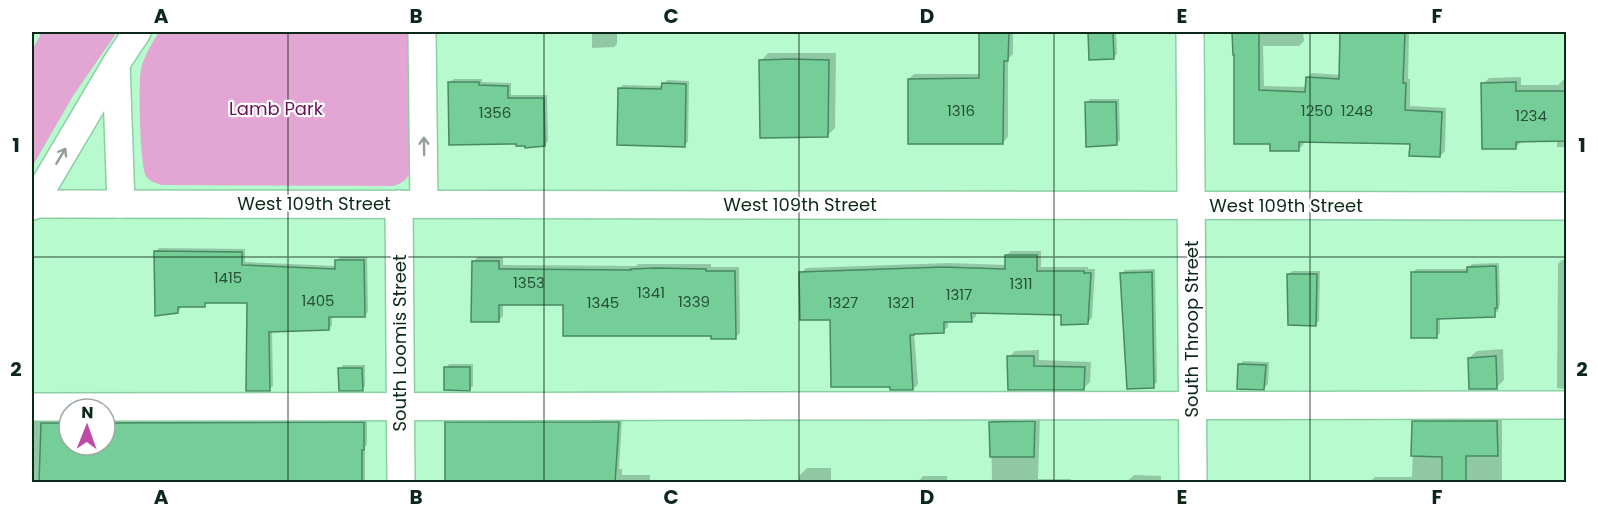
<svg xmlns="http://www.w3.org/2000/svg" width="1598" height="514" font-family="Poppins,sans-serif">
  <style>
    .green { fill: #e3a6d4 }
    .shadow { fill: #0003 }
    .building { fill: #75cd98; stroke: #478962; stroke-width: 1.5 }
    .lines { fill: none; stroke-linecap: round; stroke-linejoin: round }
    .minor-casing { stroke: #8ccfa5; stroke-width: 30 }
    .minor { stroke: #fff; stroke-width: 27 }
    .oneway { stroke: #929e97 }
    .grid { fill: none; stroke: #0c2818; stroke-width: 1.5; stroke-opacity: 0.55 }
    .labels { text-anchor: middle; stroke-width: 4.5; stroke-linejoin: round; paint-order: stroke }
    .number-label { font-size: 15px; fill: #265138 }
    .park-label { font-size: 18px; fill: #68115a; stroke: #fff }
    .street-label { font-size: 18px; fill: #0c2818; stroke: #fff }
    .neatline { fill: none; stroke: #0c2818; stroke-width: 2 }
    .grid-label { font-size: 20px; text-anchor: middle; font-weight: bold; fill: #0c2818 }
  </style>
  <rect width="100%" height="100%" fill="#b6face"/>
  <g class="green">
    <path d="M42 32H117L73 96 32 167V50Z"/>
    <path d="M159 32H411L412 164C409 177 407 181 394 186L162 185C156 183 150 182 146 176 140 166 138 83 141 69 144 56 152 43 159 32Z"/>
  </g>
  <g class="shadow">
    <path d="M592 32H617V44L614 47 592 48Z"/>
    <path d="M981 32H1013V54L1008 59V137L1003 142 909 79 914 74H980Z"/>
    <path d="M1089 32H1116L1117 54 1114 57 1090 58Z"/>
    <path d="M1233 32H1303L1304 41 1299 46H1263L1264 86 1307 87V78L1312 73 1341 75V32H1409L1408 79H1410V106L1446 108 1445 151 1440 156 1411 143 1304 141 1303 145 1298 150 1272 142 1234 54Z"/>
    <path d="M768 53H836L835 128 828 135 761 61Z"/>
    <path d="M1521 77V85H1558L1563 80H1566V147H1557V140L1522 141 1516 147 1483 84 1489 78Z"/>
    <path d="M454 79H482V82L511 83V95H547L548 141 545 145 450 82Z"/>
    <path d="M667 80 689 81 688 142 684 145 620 88 623 85 663 86Z"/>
    <path d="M1090 99H1119L1120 140 1116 144 1087 103Z"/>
    <path d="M159 248 245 249V262L337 266V261L340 257H367L368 312 365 315 332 316V325L329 329 272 330 273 386 269 389 248 302H208L204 305H181V308L178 312 156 252Z"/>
    <path d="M1011 251H1041V267H1088V269H1095L1092 318 1087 323 1062 313 976 312V316L971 321 948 320V327L943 331 914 333 918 384 913 389 891 386 832 319 801 273 806 268 949 263 1006 265 1007 255Z"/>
    <path d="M478 257H503V265L636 266 638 264H711V267H739L740 333 735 338 712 335 564 303 503 304V316L498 321 473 262Z"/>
    <path d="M1562 260H1566V389L1557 388 1558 264Z"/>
    <path d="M1499 263 1500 303 1498 311 1494 315 1440 317V333L1436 337 1413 273 1416 269H1469L1472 264Z"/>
    <path d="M1155 269 1157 382 1153 386 1122 273 1125 270Z"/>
    <path d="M1292 271H1320L1319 321 1316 324 1288 275Z"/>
    <path d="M1503 349 1504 380 1496 388 1469 358 1477 351Z"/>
    <path d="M1039 350V360L1091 362 1090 382 1084 388 1009 357 1015 351Z"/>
    <path d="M1243 361 1269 362 1268 384 1264 388 1239 365Z"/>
    <path d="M449 364H473V386L469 389 446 368Z"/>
    <path d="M343 365H365V386L362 389 340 369Z"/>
    <path d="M1040 416 1038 479H1071V482H992L991 422 997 417Z"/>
    <path d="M1419 416H1502V482H1335L1338 480H1372L1375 477H1412L1414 422Z"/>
    <path d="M32 418 69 420V445H105V420L367 419V445L365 447V482H32Z"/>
    <path d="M451 419H622L619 469H622V475H650V482H446L447 423Z"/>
    <path d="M807 468H831V482H799V476Z"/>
    <path d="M1134 475 1161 476V482H1126Z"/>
    <path d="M923 476H947V482H918Z"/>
  </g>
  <g class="building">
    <path d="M979 32H1009L1008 61H1004L1003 144H908V79L979 78Z"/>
    <path d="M1088 32H1113L1114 59 1089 60Z"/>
    <path d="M1232 32H1259V90L1305 92 1306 77 1339 79 1340 32H1405L1403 83H1406L1405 110 1442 112 1440 157 1409 156 1410 144 1299 142V151H1270V144H1234V55H1233Z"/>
    <path d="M790 59 829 60 828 137 760 138 759 60Z"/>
    <path d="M448 82H479V85L508 86V98H544L545 146 525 148V146H516V144L449 145Z"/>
    <path d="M1516 82V91H1566V141L1516 142V149H1482L1481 83Z"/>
    <path d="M662 83 686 84 685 147 617 145 618 88 661 89Z"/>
    <path d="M1085 102H1116L1117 145 1086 147Z"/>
    <path d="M154 251 242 252V265L335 269V260H364L365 317H329V330L269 332 270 391H246L247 303H205V307H178V313L155 316Z"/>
    <path d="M1005 255H1037V271H1084V273H1091L1088 324 1061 325V315L971 313 972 322H944V333L914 334V335H910L913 390H890V387H831L830 320H800L799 272 943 267 1005 269Z"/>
    <path d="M472 261H499V269L631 270V269L656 268 706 269V271H735L736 339H711V336H563V305H499V322H471Z"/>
    <path d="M1496 266 1497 308H1495V317L1437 319V338H1411V272H1467V267Z"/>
    <path d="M1152 272 1154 388 1127 389 1120 273Z"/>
    <path d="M1287 274H1317L1316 326 1288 325Z"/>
    <path d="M1007 356H1034V366L1085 367 1084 390H1008Z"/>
    <path d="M1496 356 1497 389H1469L1468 358Z"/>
    <path d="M1238 364 1266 365 1264 390 1237 389Z"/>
    <path d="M444 367H470V391L444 390Z"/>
    <path d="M338 368H362L363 391H339Z"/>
    <path d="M1035 421 1034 457H990L989 422Z"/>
    <path d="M1412 421H1497L1498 456H1466V483H1442V457L1411 456Z"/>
    <path d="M364 422V450H362V483H39L41 423H69V445H105V423Z"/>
    <path d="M445 422H619L615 483H445Z"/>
  </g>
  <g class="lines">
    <defs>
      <g id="minor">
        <path d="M422 32 424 204"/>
        <path d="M1190 32 1193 482"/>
        <path d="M116 64 121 204"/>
        <path d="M33 204 1566 206"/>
        <path d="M399 204 401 482"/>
        <path d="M32 206 119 59 137 32"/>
        <path d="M32 407 1566 405"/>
      </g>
    </defs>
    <use href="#minor" class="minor-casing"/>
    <use href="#minor" class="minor"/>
  </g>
  <defs><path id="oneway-shaft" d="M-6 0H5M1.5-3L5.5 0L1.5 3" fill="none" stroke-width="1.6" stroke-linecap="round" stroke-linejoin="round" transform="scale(1.5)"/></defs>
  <g class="oneway">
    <use href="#oneway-shaft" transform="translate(424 146) rotate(-91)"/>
    <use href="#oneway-shaft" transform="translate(61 156) rotate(-59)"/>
  </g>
  <path class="grid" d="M288 32V482M544 32V482M799 32V482M1054 32V482M1310 32V482M32 257H1566"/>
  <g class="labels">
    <g class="number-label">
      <text x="961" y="116">1316</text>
      <text x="1317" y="116">1250</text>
      <text x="1357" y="116">1248</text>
      <text x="495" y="118">1356</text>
      <text x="1531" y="121">1234</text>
      <text x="228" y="283">1415</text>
      <text x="529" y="288">1353</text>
      <text x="1021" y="289">1311</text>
      <text x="651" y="298">1341</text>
      <text x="959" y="300">1317</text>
      <text x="318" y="306">1405</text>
      <text x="694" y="307">1339</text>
      <text x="603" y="308">1345</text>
      <text x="843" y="308">1327</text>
      <text x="901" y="308">1321</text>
    </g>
    <g class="park-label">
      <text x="276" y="115">Lamb Park</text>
    </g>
    <g class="street-label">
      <text x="314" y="210">West 109th Street</text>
      <text x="800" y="211">West 109th Street</text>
      <text x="1286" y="212">West 109th Street</text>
      <text transform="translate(1192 329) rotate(-90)" y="6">South Throop Street</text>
      <text transform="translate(400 343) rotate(-90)" y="6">South Loomis Street</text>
    </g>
  </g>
  <rect width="1598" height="514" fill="none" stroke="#ffffff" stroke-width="66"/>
  <g transform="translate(87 427) rotate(1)"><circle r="28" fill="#ffffff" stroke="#9ea9a3" stroke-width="1.5"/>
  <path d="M0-4.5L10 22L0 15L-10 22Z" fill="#bd4ba7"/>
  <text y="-9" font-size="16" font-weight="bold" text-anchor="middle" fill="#0c2818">N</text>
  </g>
  <rect x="33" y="33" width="1532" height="448" class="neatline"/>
  <g class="grid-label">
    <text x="161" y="23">A</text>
    <text x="416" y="23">B</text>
    <text x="671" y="23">C</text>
    <text x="927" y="23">D</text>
    <text x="1182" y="23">E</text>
    <text x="1437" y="23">F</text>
    <text x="16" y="152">1</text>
    <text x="1582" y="152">1</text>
    <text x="16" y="376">2</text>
    <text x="1582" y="376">2</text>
    <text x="161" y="504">A</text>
    <text x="416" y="504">B</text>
    <text x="671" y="504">C</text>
    <text x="927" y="504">D</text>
    <text x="1182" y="504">E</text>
    <text x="1437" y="504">F</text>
  </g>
</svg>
